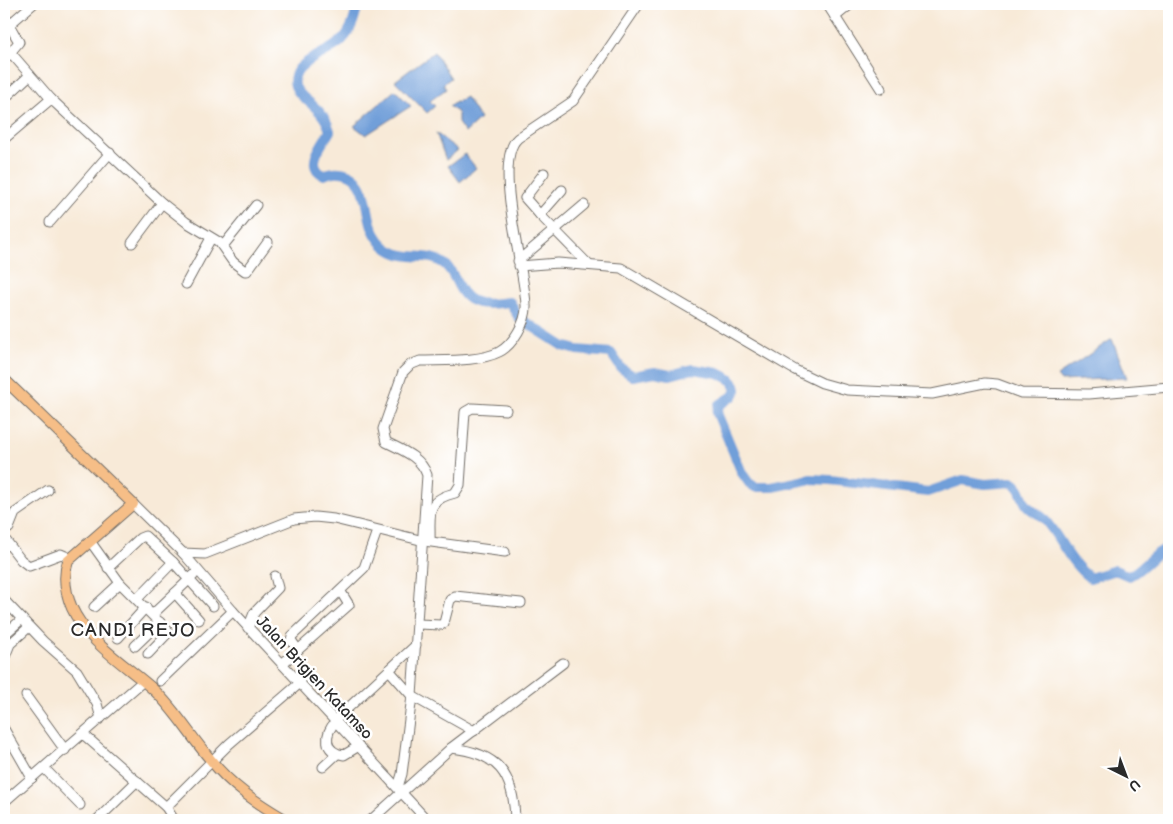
<svg xmlns="http://www.w3.org/2000/svg" width="1173" height="824" font-family="'Balsamiq Sans',sans-serif">
  <style>
    .water { fill: #719fd9; stroke: #4e6582 }
    .lines { fill: none; stroke-linecap: round; stroke-linejoin: round }
    .river { stroke: #719fd9; stroke-width: 10 }
    .minor-casing { stroke: #736e68; stroke-width: 11 }
    .major-casing { stroke: #736e68; stroke-width: 12 }
    .minor { stroke: #fff; stroke-width: 9 }
    .major { stroke: #f6be87; stroke-width: 10 }
    .labels { text-anchor: middle; stroke-width: 5; stroke-linejoin: round; paint-order: stroke }
    .street-label { font-size: 16px; fill: #2b2b2b; stroke: #fff }
    .quarter-label { font-size: 19px; letter-spacing: 1px; fill: #2b2b2b; stroke: #fff }
  </style>
  <rect width="100%" height="100%" fill="#fff"/>
  <filter id="ink" filterUnits="userSpaceOnUse"><feTurbulence type="fractalNoise" baseFrequency=".02" numOctaves="2"/><feDisplacementMap in="SourceGraphic" scale="10" xChannelSelector="R" yChannelSelector="G"/><feConvolveMatrix kernelMatrix="1 2 1 2 8 2 1 2 1" color-interpolation-filters="sRGB"/></filter>
  <filter id="wash" filterUnits="userSpaceOnUse"><feTurbulence type="fractalNoise" baseFrequency=".0096" numOctaves="4" result="noise"/><feDisplacementMap in="SourceGraphic" scale="20" xChannelSelector="R" yChannelSelector="G"/><feGaussianBlur stdDeviation="1.12" result="paint"/><feColorMatrix in="noise" values="0 0 0 0 0 0 0 0 0 0 0 0 0 0 0 0 0 1.4 0 .05"/><feComposite in="paint" operator="in"/></filter>
  <g filter="url(#wash)">
    <rect width="100%" height="100%" fill="#f8ead8"/>
    <g class="water">
      <path d="M434 52 451 78 443 84 446 89 430 101 435 106 427 113 395 81Z"/>
      <path d="M395 90 411 106 366 135 354 126Z"/>
      <path d="M466 97 480 119 465 133 458 123V113L449 106Z"/>
      <path d="M436 133 458 150 446 160Z"/>
      <path d="M465 154 476 168 460 182 448 166Z"/>
      <path d="M1112 339 1127 378 1061 381 1057 376Z"/>
    </g>
    <g class="lines">
      <path class="river" d="M358 4C355 16 352 30 343 39 330 55 288 61 295 86 300 101 323 105 330 131 324 142 303 166 324 175 335 169 352 171 360 184 371 201 365 222 380 241 400 265 424 250 443 263 457 272 456 294 473 301 484 306 498 303 510 302L519 318 563 346 577 350 611 353 621 368 633 376 655 372 670 375 693 369 718 373 730 379 735 385 736 390 733 396 719 405 717 413 742 473 749 483 755 487H772L811 479 830 480 928 492 963 480 985 484 1012 482C1022 488 1020 495 1026 504 1030 511 1039 513 1044 519 1061 538 1069 563 1090 578L1115 570 1129 576C1144 569 1153 552 1169 548"/>
    </g>
  </g>
  <g filter="url(#ink)">
    <g class="lines">
      <defs>
        <g id="minor">
          <path d="M827 4 881 89"/>
          <path d="M4 16 19 42 4 60"/>
          <path d="M835 17 851 4"/>
          <path d="M10 24 33 4"/>
          <path d="M11 53 51 99"/>
          <path d="M4 99 30 75"/>
          <path d="M4 139 51 99 162 203 186 222 219 242 233 262 245 271H247L268 242"/>
          <path d="M544 173 525 198 540 215 562 190"/>
          <path d="M540 215 588 264"/>
          <path d="M50 222 110 153"/>
          <path d="M132 243 162 203"/>
          <path d="M223 246 256 205"/>
          <path d="M518 261 584 205"/>
          <path d="M519 266 558 263 621 268 795 370 822 383 847 390 932 394 985 383 997 384 1021 393 1089 394 1169 387"/>
          <path d="M186 284 211 238"/>
          <path d="M133 504 183 553 205 554 294 519 315 517 334 519 424 541 505 552"/>
          <path d="M4 531 9 528 15 513 48 490"/>
          <path d="M4 538 21 560 29 566 61 554 70 558"/>
          <path d="M90 541 120 583 167 630V634L148 654"/>
          <path d="M430 541C431 515 424 500 455 493L460 485 465 412 472 408 506 410"/>
          <path d="M183 553 233 611 427 820"/>
          <path d="M108 568 140 538 145 536 173 562 213 606"/>
          <path d="M175 593 199 620"/>
          <path d="M137 599 173 562"/>
          <path d="M4 600 43 641 77 671 97 704 101 718"/>
          <path d="M94 607 120 583"/>
          <path d="M153 614 194 575"/>
          <path d="M418 624 441 625 444 623 450 600 455 596 521 603"/>
          <path d="M248 628 254 613 278 588 275 576"/>
          <path d="M4 635 22 619"/>
          <path d="M118 638 146 607"/>
          <path d="M135 646 160 622"/>
          <path d="M298 650 349 605 341 592"/>
          <path d="M4 659 10 644 29 627"/>
          <path d="M282 664 298 650 291 640 292 636 364 568 377 531"/>
          <path d="M389 670 412 696 474 731"/>
          <path d="M1169 671V677"/>
          <path d="M160 681 233 611"/>
          <path d="M26 696 65 750"/>
          <path d="M335 720 416 645"/>
          <path d="M336 721C324 734 323 752 344 755L359 746"/>
          <path d="M4 729 32 778"/>
          <path d="M83 734 166 807 174 820"/>
          <path d="M451 748C498 753 514 774 515 820"/>
          <path d="M323 767 337 754"/>
          <path d="M44 768 80 805"/>
          <path d="M398 787 402 774 412 696 427 475C421 457 402 450 386 442L383 429 403 372 410 365 420 361C442 360 480 362 499 352 513 345 527 321 526 305 525 271 492 160 518 138L573 101 639 4"/>
          <path d="M4 802 142 682"/>
          <path d="M166 807 229 744 300 683"/>
          <path d="M97 820 137 781"/>
          <path d="M371 820 451 748 563 663"/>
        </g>
        <path id="major" d="M4 379 133 504 68 561C61 581 68 605 80 622 99 650 131 669 155 691 176 711 191 737 210 759 231 786 257 803 286 820"/>
      </defs>
      <use href="#minor" class="minor-casing"/>
      <use href="#major" class="major-casing"/>
      <use href="#minor" class="minor"/>
      <use href="#major" class="major"/>
    </g>
  </g>
  <g class="labels">
    <g class="street-label">
      <text transform="translate(315 677) rotate(47)" y="6">Jalan Brigjen Katamso</text>
    </g>
    <g class="quarter-label">
      <text x="133" y="636">CANDI REJO</text>
    </g>
  </g>
  <rect width="1173" height="824" fill="none" stroke="#fff" stroke-width="20"/>
  <g transform="translate(1126 776) rotate(138)" stroke="#ffffff" stroke-width="4" paint-order="stroke">
  <path d="M0-4L9 19L0 12L-9 19Z" fill="#2b2b2b"/>
  <text y="-8" font-size="14" font-weight="bold" text-anchor="middle" fill="#2b2b2b">U</text>
  </g>
</svg>
